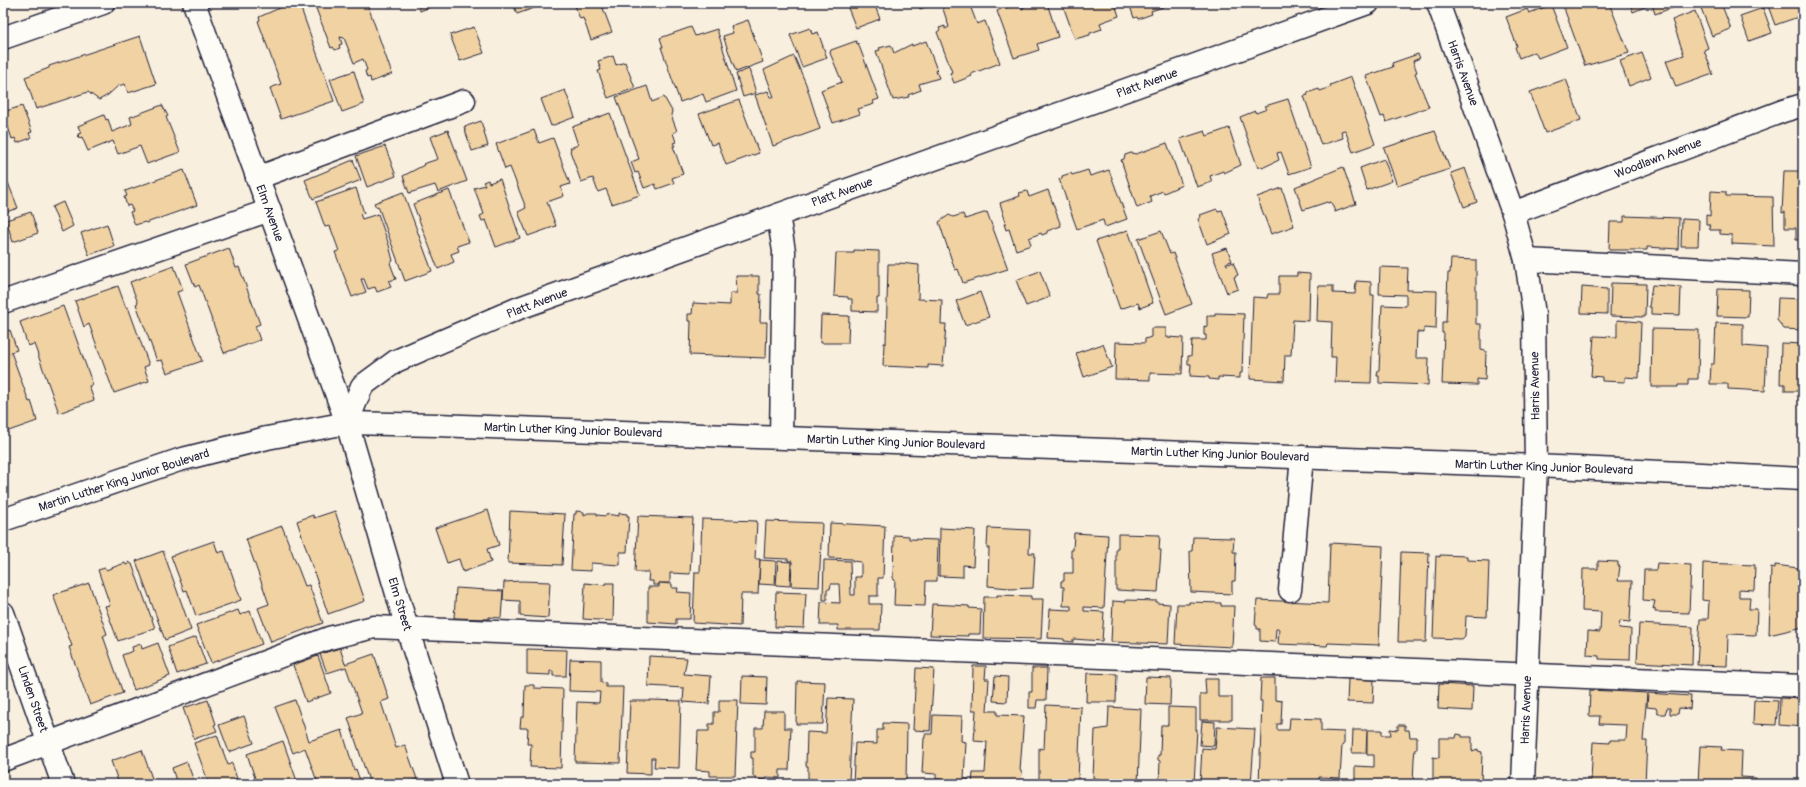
<svg xmlns="http://www.w3.org/2000/svg" width="1806" height="787" font-family="Pangolin,sans-serif">
  <style>
    .building { fill: #f1d2a3; stroke: #22223b }
    .lines { fill: none; stroke-linecap: round; stroke-linejoin: round }
    .minor-casing { stroke: #22223b; stroke-width: 25 }
    .major-casing { stroke: #22223b; stroke-width: 25 }
    .minor { stroke: #fdfcf7; stroke-width: 22 }
    .major { stroke: #fdfcf7; stroke-width: 22 }
    .labels { text-anchor: middle; stroke-width: 4; stroke-linejoin: round; paint-order: stroke }
    .street-label { font-size: 12px; fill: #22223b; stroke: #fdfcf7 }
  </style>
  <rect width="100%" height="100%" fill="#f9efde"/>
  <filter id="ink" filterUnits="userSpaceOnUse"><feTurbulence type="fractalNoise" baseFrequency=".025" numOctaves="2"/><feDisplacementMap in="SourceGraphic" scale="8" xChannelSelector="R" yChannelSelector="G"/><feConvolveMatrix kernelMatrix="1 2 1 2 8 2 1 2 1" color-interpolation-filters="sRGB"/></filter>
  <g filter="url(#ink)">
    <g class="building">
      <path d="M291 3H299L334 101 281 119 270 88 281 84 258 21 260 20 259 17Z"/>
      <path d="M314 3H367L392 74 371 82 370 77 367 78 365 71 367 70 363 59 354 63 344 38 340 37 342 44 339 45 340 48 335 50 333 47 331 48Z"/>
      <path d="M418 3H432L433 6 420 11Z"/>
      <path d="M513 3H536L537 7 517 14Z"/>
      <path d="M574 3H601L612 32 591 40 583 18 580 19Z"/>
      <path d="M846 3H874L880 19 856 28Z"/>
      <path d="M914 3H936L920 9 919 6 916 7Z"/>
      <path d="M941 3H969L977 24 985 21 1000 63 971 74 972 76 954 83 950 73 952 72 937 32 940 30 939 28 945 26V29L949 27Z"/>
      <path d="M1020 3 1022 9 1024 8 1023 7 1032 3H1047L1058 37 1037 44 1039 50 1014 58 997 11 1001 9 1000 8 1005 6 1006 8 1012 6 1011 4Z"/>
      <path d="M1062 3H1118L1119 6 1116 7 1119 16 1100 23 1102 29 1090 33V35L1075 39Z"/>
      <path d="M1129 3H1161L1163 7 1151 11 1152 14 1138 19 1137 17 1134 18Z"/>
      <path d="M1562 3H1609L1629 53 1585 66Z"/>
      <path d="M1630 3H1679L1680 5 1655 14 1652 4 1633 12Z"/>
      <path d="M1699 3H1721L1731 29 1712 36Z"/>
      <path d="M1767 3H1796L1801 16 1775 25Z"/>
      <path d="M1551 5 1567 47 1538 58 1535 52 1519 58 1515 47 1517 46 1506 17 1527 9 1529 13Z"/>
      <path d="M1763 8 1772 33 1749 41 1740 16Z"/>
      <path d="M1695 11 1708 48 1704 50 1713 74 1676 87 1666 61 1684 55 1672 20Z"/>
      <path d="M748 20 763 62 736 72 723 36 733 33 731 26Z"/>
      <path d="M474 27 484 53 460 61 450 35Z"/>
      <path d="M691 27 695 36 717 29 736 91 706 102 703 94 680 102 661 47H663L660 38Z"/>
      <path d="M810 28 812 34 818 32 827 58 802 67 790 35Z"/>
      <path d="M140 36 156 84 128 93 125 84 118 86 108 95 99 100 88 92 36 109 25 77 49 68V66Z"/>
      <path d="M856 41 857 44 858 43 879 99 873 101 874 104 858 109 860 114 833 123 821 90 842 82 830 53 831 50Z"/>
      <path d="M926 41 937 70 936 71 939 78 919 84 921 90 908 95 909 97 893 100 876 51 880 50 879 48 891 45 894 53 912 44V46Z"/>
      <path d="M1642 53 1651 77 1629 86 1620 61Z"/>
      <path d="M1418 54 1420 58 1413 61 1417 72 1415 73 1429 107 1386 122 1384 116 1381 117 1366 76 1393 67 1392 63Z"/>
      <path d="M613 56 616 65 625 62 635 88 608 98 598 71 601 70 598 61Z"/>
      <path d="M794 56 806 84 820 129 773 146 755 95 768 91 770 97H774L764 70Z"/>
      <path d="M749 69 756 93 743 97 736 74Z"/>
      <path d="M354 71 364 104 342 112 330 79Z"/>
      <path d="M1351 77 1375 144 1353 152 1345 130 1341 131 1343 138 1321 145 1304 96 1308 95 1307 93 1319 89 1320 91 1331 87 1330 85Z"/>
      <path d="M1566 79 1581 120 1545 133 1530 92Z"/>
      <path d="M647 86 652 102 664 97 672 111 671 115 677 131 673 133 676 142 673 143 675 146H673L683 174 672 178 674 183 657 189 655 184 644 188 638 172 635 173 631 162 639 159 616 97Z"/>
      <path d="M565 90 575 117 551 126 541 99Z"/>
      <path d="M1288 99 1311 167 1289 174 1281 152 1277 153 1279 160 1262 168V166L1258 168 1240 117 1255 111 1256 113 1267 109 1265 106Z"/>
      <path d="M739 100 759 153 726 165 718 143 711 145 699 114Z"/>
      <path d="M162 105 168 116 166 117 180 152 147 164 140 146 118 154 113 141 88 151 82 137 79 138 78 134 81 133 78 126 104 115 106 120 108 119 112 132 132 124 130 117Z"/>
      <path d="M22 106 32 132 29 133 31 138 17 143 15 138 12 139 3 112Z"/>
      <path d="M610 113 640 195 612 204 606 189 598 192 593 178 581 182 570 151 571 150 570 148 578 145 572 127Z"/>
      <path d="M481 121 488 146 472 151 464 127Z"/>
      <path d="M1229 128 1241 165 1224 173 1223 171 1210 176 1212 182 1197 187 1180 139 1205 131 1207 136Z"/>
      <path d="M448 130 467 181 438 192 435 185 409 193 403 176 424 165 423 164 438 159 430 137Z"/>
      <path d="M534 130 539 143 553 138 570 184 561 187 564 196 547 202 556 226 528 236 518 212 526 208 510 167 505 169 496 144Z"/>
      <path d="M1435 131 1450 169 1397 186 1384 148Z"/>
      <path d="M1167 143 1182 185 1164 193 1163 191 1150 196 1152 202 1137 208 1121 160 1124 159 1125 155 1131 153 1136 154Z"/>
      <path d="M385 146 396 176 367 187 356 156Z"/>
      <path d="M1384 159 1392 181 1367 190 1360 168Z"/>
      <path d="M353 160 361 180 313 199 305 180Z"/>
      <path d="M1343 167 1356 204 1335 212 1331 202 1328 203 1327 202 1303 210 1295 187Z"/>
      <path d="M1465 168 1477 202 1464 207 1451 173Z"/>
      <path d="M3 170 18 208 3 213Z"/>
      <path d="M184 170 197 205 146 223 145 222 135 225 130 212 133 211 130 205 127 206 124 197 127 196 125 191Z"/>
      <path d="M1088 170 1090 176 1109 170 1127 219 1105 227 1103 220 1077 229 1059 179 1062 178V176L1071 173 1072 175Z"/>
      <path d="M1784 171H1803V240H1796V228H1785V212L1782 213Z"/>
      <path d="M500 179 520 238 496 247 486 220 482 221 480 216 484 214 474 188 485 185 483 182 488 180 489 183Z"/>
      <path d="M356 188 364 213 360 214 362 219 378 214 389 245 393 261 390 263 396 279 389 281 391 287 377 292 375 287 368 289 364 279H361L366 292 352 297 335 252 339 251 330 226 325 227 316 202Z"/>
      <path d="M1282 188 1294 226 1271 234 1257 197Z"/>
      <path d="M449 190 469 242 457 246 459 251 451 254 454 262 438 269 413 204Z"/>
      <path d="M1048 190 1061 226 1047 231V233L1042 235 1041 233 1029 238 1031 245 1016 250 1009 229 1006 230 1004 224 1006 223 1000 203 1020 196 1019 193 1027 191 1029 197Z"/>
      <path d="M1711 191 1726 192V196L1773 197 1774 246 1732 244V235L1720 234V230H1710L1709 224H1706V215L1710 216Z"/>
      <path d="M403 192 432 271 405 281 378 206 376 207 374 203Z"/>
      <path d="M63 202 73 226 62 232 52 207Z"/>
      <path d="M1217 209 1218 211 1222 210 1231 234 1207 244 1198 219 1201 217 1200 215Z"/>
      <path d="M31 212 38 233 13 242 6 220Z"/>
      <path d="M987 212 1008 269 963 283 958 269 955 270 939 222 949 215 953 217 963 214 965 219Z"/>
      <path d="M1624 216 1679 218 1678 249 1647 247V250H1609L1610 222H1624Z"/>
      <path d="M1682 219 1699 220 1698 246H1681Z"/>
      <path d="M107 224 114 246 89 255 81 233Z"/>
      <path d="M1128 230 1153 303 1140 308 1138 303 1120 309 1096 241Z"/>
      <path d="M1161 231 1170 254 1173 253 1192 304 1166 314 1138 239Z"/>
      <path d="M229 248 236 268 239 267 260 324 255 326 260 340 224 353 199 285 195 287 186 264Z"/>
      <path d="M1227 248 1232 261 1226 263 1227 265 1233 262 1238 275 1234 277 1238 289 1227 293 1212 253Z"/>
      <path d="M854 250 879 251V298H877V312L852 311V299H848V297L834 296 836 253H854Z"/>
      <path d="M1451 259 1476 260V324H1481V350L1486 351 1485 380 1477 379V385L1442 384 1444 333H1442V322H1446L1448 273H1450Z"/>
      <path d="M900 263 919 265 918 299 942 300 941 324H946L943 366 928 365V368L883 366 884 343H886L888 264H900Z"/>
      <path d="M174 266 183 290 177 292 202 361 167 373 162 360 157 361 136 304 138 303 130 282Z"/>
      <path d="M1380 267 1408 268 1407 290 1437 291 1436 329 1424 328V333L1417 332 1416 358H1429L1428 385 1379 383V376H1377L1378 370H1379L1382 305 1406 306V295L1379 294Z"/>
      <path d="M1040 271 1050 297 1026 306 1016 280Z"/>
      <path d="M1297 273 1310 274 1309 321 1293 320 1291 355H1285L1284 381 1250 379 1253 297 1267 298 1268 294H1279V276H1297Z"/>
      <path d="M736 276H759V294H761L760 322H767L766 358 690 355 691 321H688V314H692L693 303 730 305V293H737Z"/>
      <path d="M1356 281 1371 282V295H1374L1371 383 1335 382 1336 357H1331L1332 322 1317 321 1318 286H1333V293L1355 294Z"/>
      <path d="M1611 283 1646 284 1645 317 1610 316Z"/>
      <path d="M1652 285 1681 287 1680 315 1651 314V307H1649Z"/>
      <path d="M118 286 126 308 128 307 149 365 144 367 149 381 114 393 89 324 84 327 75 301Z"/>
      <path d="M1582 287 1607 289V314L1581 313Z"/>
      <path d="M1718 289 1749 290 1748 317 1717 316Z"/>
      <path d="M980 292 989 317 965 325 956 301Z"/>
      <path d="M1778 298 1803 299V330L1784 329 1777 320Z"/>
      <path d="M63 306 71 328 72 327 93 385 89 386 94 400 59 413 34 344 28 346 20 322Z"/>
      <path d="M1215 313 1244 314 1242 373H1240V378L1218 377V380L1209 379V377L1190 376 1191 364H1188V356H1191L1192 340H1206V335H1204V326L1207 327V316H1215Z"/>
      <path d="M821 315 849 316 848 343H820Z"/>
      <path d="M1617 320 1641 322 1639 378 1625 377V382L1602 381V377L1591 376 1594 336 1617 337Z"/>
      <path d="M1716 323 1743 324V346L1767 348 1765 391 1728 389V384H1710L1711 364H1714Z"/>
      <path d="M1151 328H1166V337L1183 338 1182 374 1150 373V380L1115 379 1116 342 1145 343V339L1151 337Z"/>
      <path d="M1652 329 1699 330 1698 379H1688V385H1678V387H1651Z"/>
      <path d="M10 330 17 350 11 352 29 402 31 401 33 407 37 421 3 433V333Z"/>
      <path d="M1781 343 1803 344V391H1785V384H1780Z"/>
      <path d="M1103 344 1112 367 1084 377 1076 353Z"/>
      <path d="M488 510 499 545 487 549 491 562 463 572 459 559 447 563 435 528Z"/>
      <path d="M335 511 365 601 328 614 297 521 313 515 314 518Z"/>
      <path d="M510 511 565 514 562 565 508 563Z"/>
      <path d="M576 511 584 512V515L588 513H597V515L606 516V514L619 516V513L627 514V516H629L627 552H620V565L591 563V571L571 570 574 514H576Z"/>
      <path d="M638 516 693 518 690 574 670 573V583H659V585H653V581H648L649 572H635Z"/>
      <path d="M702 519 757 521 755 559H760L758 594H741L740 626 693 623 695 572H700Z"/>
      <path d="M766 521 822 523 819 587 791 586 792 561H788V559L764 558Z"/>
      <path d="M830 523 885 526 883 578H878V596H869V604H881L880 630H838V625H820L821 602 840 603 839 584H831L830 589H827V600H823L824 560 850 561 851 595H855V577H861V562L852 561V559L829 558Z"/>
      <path d="M282 526 305 586 309 585 323 623 271 642 258 608 269 604 246 539Z"/>
      <path d="M940 528 975 530 973 566 963 565V577L939 576Z"/>
      <path d="M988 528 1030 530 1029 553H1035L1033 588 1009 589V588L988 586 989 548H987Z"/>
      <path d="M1074 533 1108 535 1104 608 1084 607V611L1104 612 1102 641 1073 639V642L1064 641V639L1048 638 1050 609 1071 610V606H1063L1064 587H1061V581H1064V573H1073V557H1071V550H1073Z"/>
      <path d="M1118 534 1160 535 1159 550H1161L1158 592 1116 590V548H1118Z"/>
      <path d="M894 535 909 536V539L938 540 937 581H926L925 606 894 605 895 580 893 579Z"/>
      <path d="M1193 537 1234 538 1233 552H1236L1235 581H1232V594L1191 592 1190 551H1192Z"/>
      <path d="M214 541 218 553 224 551 241 600 196 616 187 590 184 591 171 556Z"/>
      <path d="M1330 543 1383 546 1379 645 1328 643 1327 646 1278 644 1279 629H1276L1275 642 1260 641V629H1257V626L1255 625 1257 600 1328 603Z"/>
      <path d="M163 551 191 630 165 640 136 561Z"/>
      <path d="M1401 552 1429 553 1426 642H1398Z"/>
      <path d="M1440 555 1467 556V560L1489 561 1487 617 1466 616 1465 636 1462 639 1433 638 1436 556 1440 557Z"/>
      <path d="M760 560 776 561 775 585 759 584Z"/>
      <path d="M778 561 791 562 790 586 776 585Z"/>
      <path d="M1598 561 1618 562V566H1620L1618 581H1632L1630 622 1620 621 1619 628 1631 629 1630 660 1599 659V656L1587 655 1588 631 1600 632 1601 612 1582 611 1583 569H1598Z"/>
      <path d="M128 562 132 564 155 628 118 641 105 606 110 605 98 570 105 568 106 570 125 563 126 565 129 564Z"/>
      <path d="M1657 563 1691 565 1689 613 1655 612V608L1653 609 1655 601 1643 600 1644 570H1656Z"/>
      <path d="M1703 563 1755 565 1754 590 1739 589V597H1750L1749 609H1757L1756 635 1728 634 1727 666 1697 665 1700 619H1708L1709 601 1702 600Z"/>
      <path d="M1775 565 1798 568V571H1803V627L1769 635 1771 567 1775 568Z"/>
      <path d="M521 581 550 582 548 618 520 616V601L503 600 504 582Z"/>
      <path d="M89 583 107 634 103 636 123 693 90 705 69 647 72 646 53 595Z"/>
      <path d="M585 583 605 585V583H614L613 621 583 619Z"/>
      <path d="M659 583 672 584V588H678L677 592 691 593 690 619H676V624L648 622V587H659Z"/>
      <path d="M456 588 503 591 501 618 489 617V619L454 618Z"/>
      <path d="M776 592 806 593 804 628 775 627Z"/>
      <path d="M997 595 1031 596V599H1043L1041 639 983 638 984 597H997Z"/>
      <path d="M1126 600 1157 601V603L1170 604 1168 644 1111 642 1113 601 1126 602Z"/>
      <path d="M1189 602 1221 603V606H1234L1232 647 1175 644 1177 604H1189Z"/>
      <path d="M932 604 969 606V608L981 609 980 634H968V636L930 635Z"/>
      <path d="M238 610 240 615 250 611 262 644 211 663 196 625Z"/>
      <path d="M1639 624 1693 627 1692 665 1637 662Z"/>
      <path d="M196 637 206 664 177 674 168 647Z"/>
      <path d="M158 643 170 676 134 690 122 655 133 651 132 647 141 644 142 649Z"/>
      <path d="M340 648 345 664 374 654 389 699 381 702 396 748 405 745 417 779 403 784H370L348 718 362 713 346 667 327 673 320 654Z"/>
      <path d="M527 649 567 650 566 676H553V671H550V675L527 674Z"/>
      <path d="M318 656 331 693 306 702 293 665Z"/>
      <path d="M649 656 687 658 684 674 711 676 709 704 683 702 684 688 648 686Z"/>
      <path d="M570 659 601 660V682L606 683V687H623L620 763 575 762 577 702 599 703 600 692 569 691Z"/>
      <path d="M973 666H986L985 679H989L987 711H997V715L1024 716 1020 770 1022 771 1021 784H972L973 773H985L987 742 974 741 976 710H972Z"/>
      <path d="M916 668 934 669 930 731 913 730Z"/>
      <path d="M1032 668H1047L1046 700H1037L1036 708H1029V692H1032Z"/>
      <path d="M1087 673 1117 674 1116 702H1086Z"/>
      <path d="M742 676 767 677 766 705 741 704Z"/>
      <path d="M995 676 1008 677 1007 702 993 701Z"/>
      <path d="M1146 677 1171 678 1170 705 1145 704Z"/>
      <path d="M1261 678H1275V700L1282 701 1281 724H1277V730H1289L1290 718 1321 719V731L1344 732V745H1342L1340 778 1319 777V784H1259L1262 701H1260Z"/>
      <path d="M1205 679H1218V697H1232V720H1200V694H1206Z"/>
      <path d="M1348 679 1374 680 1373 703 1347 702Z"/>
      <path d="M797 681 825 682 823 724H796Z"/>
      <path d="M1439 684 1473 686 1472 711 1438 709Z"/>
      <path d="M525 685H534V688L563 689 561 768 530 767 531 744H527L528 728H520L521 717H524Z"/>
      <path d="M1590 690 1647 693 1643 741H1647L1645 784H1586V780H1591L1593 742 1610 743V740H1626L1627 725 1599 724 1600 716H1589Z"/>
      <path d="M1648 693 1691 696 1690 709 1679 708 1678 714H1670V708H1667L1665 714H1658L1656 708 1647 707Z"/>
      <path d="M828 698 853 699 849 781 808 779V766H806L807 732 826 733Z"/>
      <path d="M1780 698 1803 699V727L1779 725Z"/>
      <path d="M208 700 216 724 214 725 217 731 194 739 183 708Z"/>
      <path d="M295 700 309 741 342 730 354 770 356 769 361 784H318L305 748 293 753 275 707Z"/>
      <path d="M650 700 681 701 679 768 654 767 655 758H651V774L627 773 630 701H650Z"/>
      <path d="M719 700H738L735 776H710V771L696 770 698 731H709V724H714V712H719Z"/>
      <path d="M1754 700 1778 701 1776 725 1753 724Z"/>
      <path d="M1046 705 1081 707 1078 780H1079V784H1039V748L1044 749Z"/>
      <path d="M1109 707 1141 709 1138 784H1115V780L1100 781V779L1093 778 1095 730 1108 728Z"/>
      <path d="M1168 707 1196 708V730L1197 729 1194 784H1159L1160 761 1158 760V755H1160L1161 725H1168Z"/>
      <path d="M764 711H784V728H791L789 770H780V778L766 777V780L756 779V777H753V758H751V752H755V728H763Z"/>
      <path d="M933 715 962 716 961 741 966 742 964 779H969L968 783H941V779H936V774L922 773 924 738H925V734H932Z"/>
      <path d="M244 716 254 743 229 752 219 725Z"/>
      <path d="M1202 721 1215 722 1214 746 1200 745Z"/>
      <path d="M883 723 907 724 906 782 894 781V784H853L855 743 877 744V730H883Z"/>
      <path d="M1398 725H1405V730H1409L1410 737H1417V749H1415L1414 759 1413 784H1355V766L1374 767V755H1367V730H1382V735H1391L1390 729 1398 730Z"/>
      <path d="M1217 727 1255 729 1251 784H1200L1202 748 1215 749Z"/>
      <path d="M1353 730H1367L1366 753H1352Z"/>
      <path d="M1457 734 1462 735V737H1472V751L1478 749V751L1482 752 1481 784H1433V757L1439 758V738H1456Z"/>
      <path d="M217 735 228 765 232 763 237 779 234 780 236 784H209L194 743Z"/>
      <path d="M283 741 298 784H257L247 754Z"/>
      <path d="M1700 746 1722 747 1721 750 1742 751 1741 777 1756 778 1755 784H1698Z"/>
      <path d="M1803 747V784H1801Z"/>
      <path d="M142 750 154 784H119L111 761Z"/>
      <path d="M187 762 195 784H177L172 768Z"/>
    </g>
    <g class="lines">
      <defs>
        <g id="minor">
          <path d="M194 3 347 423 407 628 457 784"/>
          <path d="M1438 3 1513 213 1526 260 1534 314 1536 466 1523 784"/>
          <path d="M3 38 103 3"/>
          <path d="M257 178 464 101"/>
          <path d="M1513 213 1783 111 1803 105"/>
          <path d="M778 215 784 251 781 437"/>
          <path d="M1526 260 1803 274"/>
          <path d="M3 302 270 210"/>
          <path d="M347 423 362 386 396 361 519 308 1368 3"/>
          <path d="M1290 590 1302 457"/>
          <path d="M3 613 63 784"/>
          <path d="M3 760 329 638 374 627 1803 686"/>
        </g>
        <path id="major" d="M3 520 179 460 267 438 347 423 437 425 1536 466 1803 479"/>
      </defs>
      <use href="#minor" class="minor-casing"/>
      <use href="#major" class="major-casing"/>
      <use href="#minor" class="minor"/>
      <use href="#major" class="major"/>
    </g>
  </g>
  <g class="labels">
    <g class="street-label">
      <text transform="translate(1463 73) rotate(70)" y="4">Harris Avenue</text>
      <text transform="translate(1147 83) rotate(-20)" y="4">Platt Avenue</text>
      <text transform="translate(1658 158) rotate(-21)" y="4">Woodlawn Avenue</text>
      <text transform="translate(842 192) rotate(-20)" y="4">Platt Avenue</text>
      <text transform="translate(270 213) rotate(70)" y="4">Elm Avenue</text>
      <text transform="translate(537 303) rotate(-21)" y="4">Platt Avenue</text>
      <text transform="translate(1535 386) rotate(-91)" y="4">Harris Avenue</text>
      <text transform="translate(573 430) rotate(2)" y="4">Martin Luther King Junior Boulevard</text>
      <text transform="translate(896 442) rotate(2)" y="4">Martin Luther King Junior Boulevard</text>
      <text transform="translate(1220 454) rotate(2)" y="4">Martin Luther King Junior Boulevard</text>
      <text transform="translate(1544 467) rotate(2)" y="4">Martin Luther King Junior Boulevard</text>
      <text transform="translate(124 480) rotate(-18)" y="4">Martin Luther King Junior Boulevard</text>
      <text transform="translate(400 604) rotate(73)" y="4">Elm Street</text>
      <text transform="translate(33 699) rotate(71)" y="4">Linden Street</text>
      <text transform="translate(1526 710) rotate(-88)" y="4">Harris Avenue</text>
    </g>
  </g>
  <rect width="1806" height="787" fill="none" stroke="#fdfcf7" stroke-width="16"/>
  <rect x="8" y="8" width="1790" height="771" fill="none" stroke="#22223b" stroke-width="1.5" filter="url(#ink)"/>
</svg>
